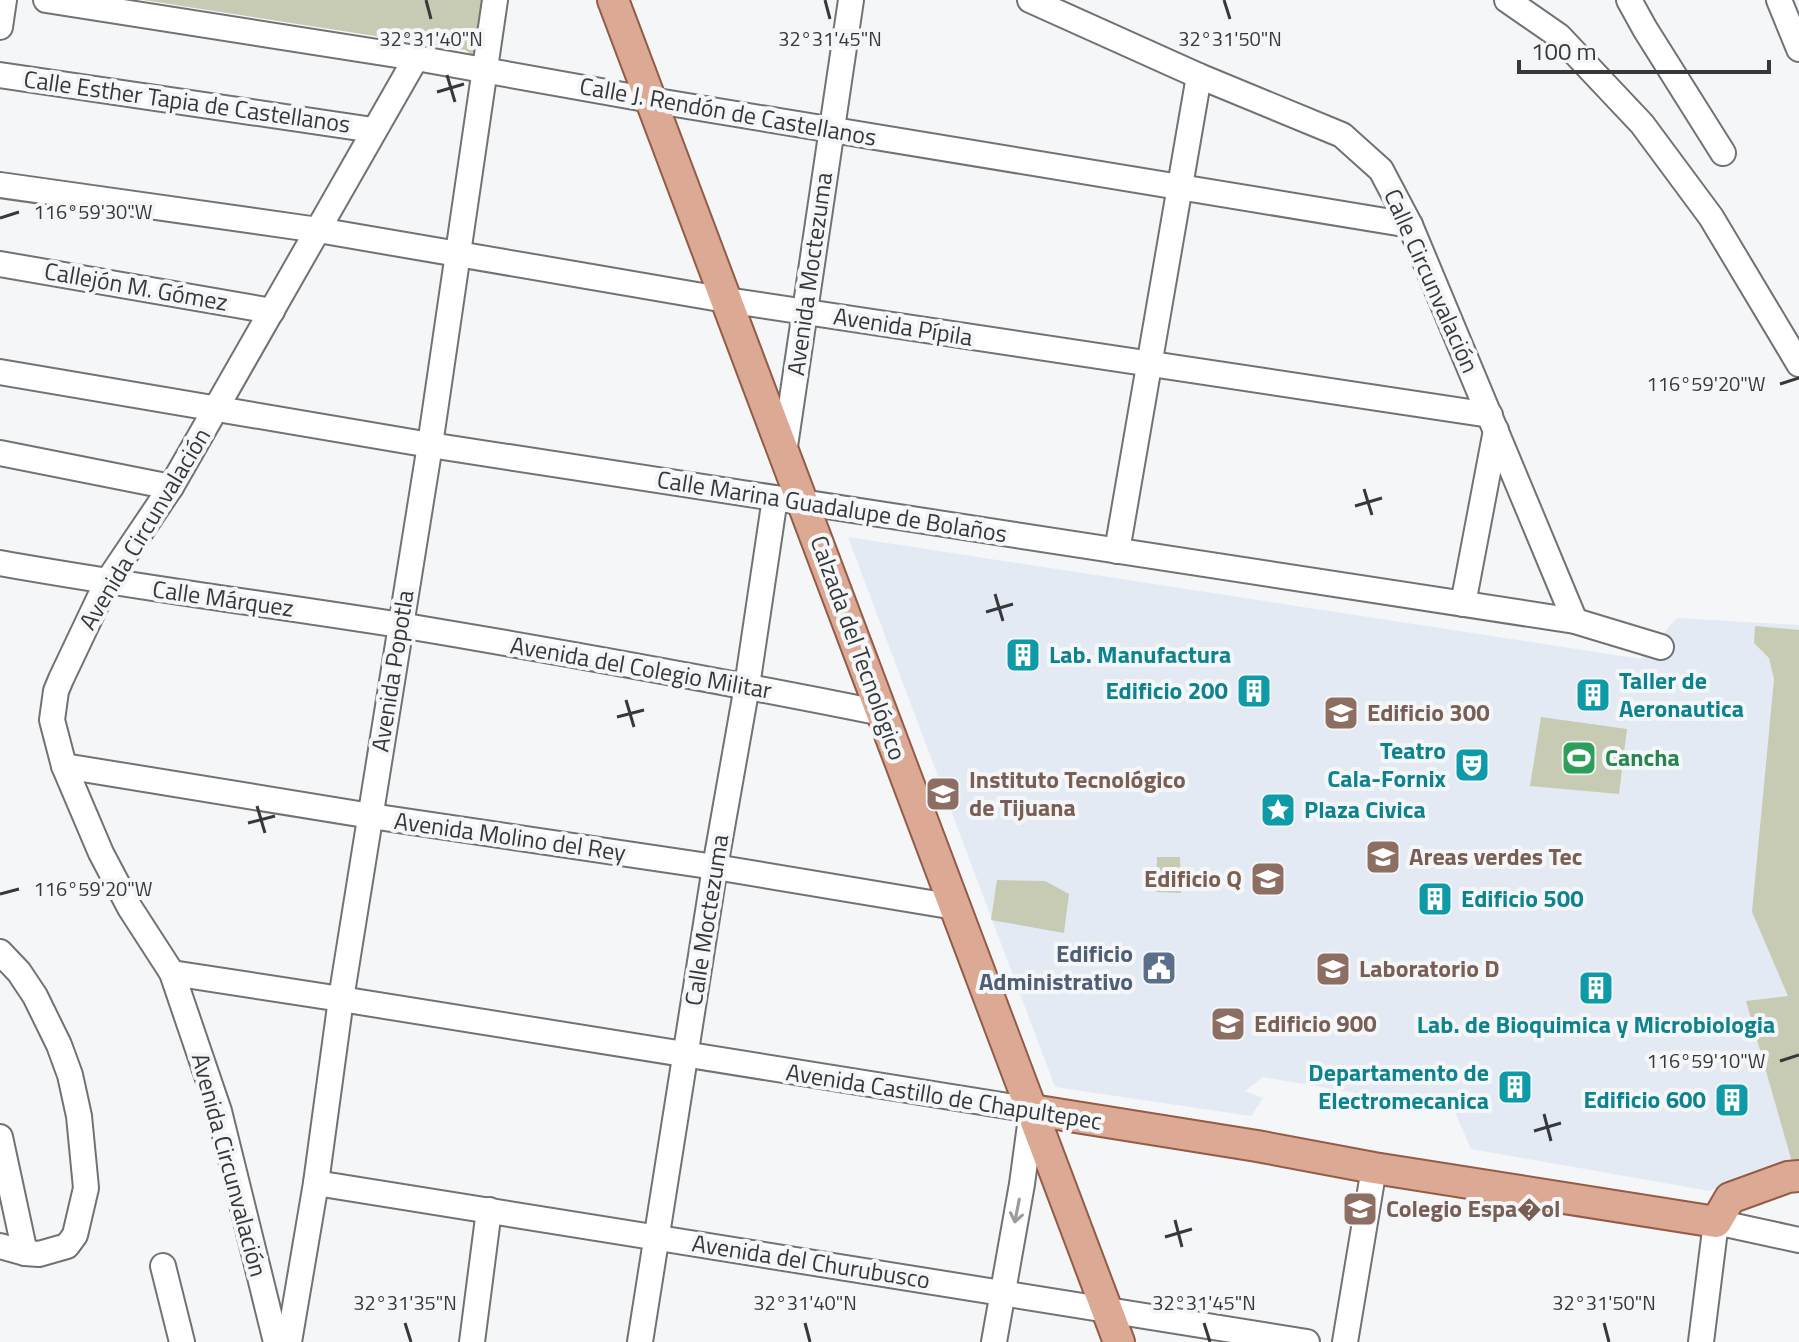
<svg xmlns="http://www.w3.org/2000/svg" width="1799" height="1342" font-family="'Titillium Web',sans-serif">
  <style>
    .built { fill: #e4eaf3 }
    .green { fill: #c7cbb3 }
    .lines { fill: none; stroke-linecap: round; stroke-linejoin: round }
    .minor-casing { stroke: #707274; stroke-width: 28 }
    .major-casing { stroke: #935c46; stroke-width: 34 }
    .minor { stroke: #fff; stroke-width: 24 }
    .major { stroke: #dca994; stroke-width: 30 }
    .oneway { stroke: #9b9c9c }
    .ticks { fill: none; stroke: #373839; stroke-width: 3 }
    .labels { text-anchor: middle; stroke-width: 8; stroke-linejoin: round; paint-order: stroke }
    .street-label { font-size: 24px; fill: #373839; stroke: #f4f6f8 }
    .culture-label { font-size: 24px; font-weight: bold; fill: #0d838f; stroke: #f4f6f8; text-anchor: start }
    .education-label { font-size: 24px; font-weight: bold; fill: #785e54; stroke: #f4f6f8; text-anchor: start }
    .leisure-label { font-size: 24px; font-weight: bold; fill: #27864d; stroke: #f4f6f8; text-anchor: start }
    .service-label { font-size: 24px; font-weight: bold; fill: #4e5e75; stroke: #f4f6f8; text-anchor: end }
    .ticks-label { font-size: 20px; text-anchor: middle; fill: #373839; stroke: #f4f6f8; stroke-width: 8; stroke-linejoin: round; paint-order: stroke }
  </style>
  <rect width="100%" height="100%" fill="#f4f6f8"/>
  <path class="built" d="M848 537 1641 659 1677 618 1799 625V1164L1751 1172 1710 1191 1471 1149 1454 1110 1263 1077 1245 1091 1263 1098 1251 1116 1055 1087Z"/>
  <g class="green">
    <path d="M143 0H484L475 57 465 50Z"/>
    <path d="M1755 626 1799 630V1161L1792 1162 1746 1001 1788 996 1752 912 1774 679 1769 658 1754 643Z"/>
    <path d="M1541 717 1627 729 1619 794 1530 786Z"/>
    <path d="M1157 857H1180L1181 893 1156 892Z"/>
    <path d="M997 880 1045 881 1069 894 1064 933 991 920Z"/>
  </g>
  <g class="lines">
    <defs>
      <g id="minor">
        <path d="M46 0 416 58 651 100 1410 225"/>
        <path d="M1030 0 1199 76 1342 135 1381 170 1410 225 1575 621"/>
        <path d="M1507 0 1559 36 1642 124 1711 217 1799 364"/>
        <path d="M1629 0 1645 29 1723 153"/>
        <path d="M1779 0 1799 49"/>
        <path d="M0 27 4 0"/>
        <path d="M0 75 373 130"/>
        <path d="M0 185 318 230 726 300 1490 415"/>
        <path d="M0 264 272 311"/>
        <path d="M0 372 430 445 1575 621 1661 647"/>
        <path d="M0 453 171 487"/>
        <path d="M784 453 851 0"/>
        <path d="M1117 551 1199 76"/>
        <path d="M0 563C133 587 267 604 400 625 561 652 722 681 882 713"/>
        <path d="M1463 604 1496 430"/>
        <path d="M64 766 371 816 715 867 955 907"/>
        <path d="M0 952 19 972 35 996 59 1045 70 1075 79 1116 86 1188 75 1235 67 1246 39 1254 25 1253 0 1246"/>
        <path d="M172 973 341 999 1032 1110 1022 1184 994 1342"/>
        <path d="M0 1137 25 1253"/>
        <path d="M316 1183 1307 1342"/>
        <path d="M163 1266 182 1342"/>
        <path d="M276 1342 219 1111 172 973 130 908 101 853 64 766 52 720 56 691 61 679 107 582 171 487 416 58"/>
        <path d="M289 1342 316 1183 341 999 430 445 495 0"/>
        <path d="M472 1342 489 1210"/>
        <path d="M640 1342 715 867 747 686 775 498"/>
        <path d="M1345 1342 1374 1168"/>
        <path d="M1701 1342 1716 1222 1799 1240"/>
      </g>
      <g id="major">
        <path d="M613 0 1119 1342"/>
        <path d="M1032 1110 1257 1146 1374 1168 1716 1222 1730 1198 1788 1177 1799 1176"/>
      </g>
    </defs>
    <use href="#minor" class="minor-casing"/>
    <use href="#major" class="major-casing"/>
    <use href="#minor" class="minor"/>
    <use href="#major" class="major"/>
  </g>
  <defs><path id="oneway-shaft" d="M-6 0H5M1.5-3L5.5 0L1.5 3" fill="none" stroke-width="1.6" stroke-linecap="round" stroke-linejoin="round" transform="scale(2)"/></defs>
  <use class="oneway" href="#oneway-shaft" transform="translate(1017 1211) rotate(101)"/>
  <path class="ticks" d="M426 0 431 19M825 0 830 19M1224 0 1230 19M447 75 455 102M437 92 464 84M0 218 19 212M1780 384 1799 378M1364 489 1372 515M1355 506 1382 498M995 594 1003 621M986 612 1013 604M626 700 634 727M617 717 644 710M257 806 265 833M248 823 275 816M0 894 19 889M1780 1061 1799 1055M1544 1114 1551 1141M1534 1131 1561 1123M1175 1220 1182 1247M1165 1237 1192 1229M405 1323 411 1342M805 1323 810 1342M1204 1323 1210 1342M1604 1323 1609 1342"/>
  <defs>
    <symbol id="building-square" viewBox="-11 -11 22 22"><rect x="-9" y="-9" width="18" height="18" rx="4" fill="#0f9aa8" stroke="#f4f6f8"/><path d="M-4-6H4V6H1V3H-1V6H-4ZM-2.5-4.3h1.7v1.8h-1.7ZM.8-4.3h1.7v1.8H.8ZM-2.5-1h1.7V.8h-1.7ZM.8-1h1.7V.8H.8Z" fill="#fff"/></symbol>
    <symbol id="university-square" viewBox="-11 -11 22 22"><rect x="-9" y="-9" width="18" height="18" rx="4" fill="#8d6e63" stroke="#f4f6f8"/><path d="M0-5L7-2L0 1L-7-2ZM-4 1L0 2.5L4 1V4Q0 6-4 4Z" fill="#fff"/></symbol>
    <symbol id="stadium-square" viewBox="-11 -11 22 22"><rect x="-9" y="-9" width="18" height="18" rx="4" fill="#2e9e5b" stroke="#f4f6f8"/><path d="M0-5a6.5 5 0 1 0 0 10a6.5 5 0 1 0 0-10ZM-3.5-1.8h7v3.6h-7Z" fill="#fff"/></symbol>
    <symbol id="theatre-square" viewBox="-11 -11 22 22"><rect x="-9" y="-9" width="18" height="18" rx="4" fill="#0f9aa8" stroke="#f4f6f8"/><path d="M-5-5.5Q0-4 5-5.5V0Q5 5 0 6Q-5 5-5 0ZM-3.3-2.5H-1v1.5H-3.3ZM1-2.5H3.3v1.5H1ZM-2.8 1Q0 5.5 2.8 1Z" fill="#fff"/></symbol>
    <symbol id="sight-square" viewBox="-11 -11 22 22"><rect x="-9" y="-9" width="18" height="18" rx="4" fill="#0f9aa8" stroke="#f4f6f8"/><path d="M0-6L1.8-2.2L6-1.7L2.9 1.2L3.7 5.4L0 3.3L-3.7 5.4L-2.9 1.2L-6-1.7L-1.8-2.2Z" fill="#fff"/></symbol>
    <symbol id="civic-square" viewBox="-11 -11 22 22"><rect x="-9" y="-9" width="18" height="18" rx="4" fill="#5c6f8a" stroke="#f4f6f8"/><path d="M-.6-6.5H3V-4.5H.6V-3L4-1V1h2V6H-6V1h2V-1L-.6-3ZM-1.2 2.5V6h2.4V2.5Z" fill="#fff"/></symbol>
    <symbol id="school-square" viewBox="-11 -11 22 22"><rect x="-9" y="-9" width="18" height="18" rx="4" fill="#8d6e63" stroke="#f4f6f8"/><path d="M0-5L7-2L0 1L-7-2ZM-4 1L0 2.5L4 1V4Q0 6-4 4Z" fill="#fff"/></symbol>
  </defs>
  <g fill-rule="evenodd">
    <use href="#building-square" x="1003" y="635" width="40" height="40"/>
    <use href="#building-square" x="1234" y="671" width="40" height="40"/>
    <use href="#building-square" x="1573" y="675" width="40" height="40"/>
    <use href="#university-square" x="1321" y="693" width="40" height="40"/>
    <use href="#stadium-square" x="1559" y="738" width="40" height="40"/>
    <use href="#theatre-square" x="1452" y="745" width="40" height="40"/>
    <use href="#university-square" x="923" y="774" width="40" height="40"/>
    <use href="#sight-square" x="1258" y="790" width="40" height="40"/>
    <use href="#university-square" x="1363" y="837" width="40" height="40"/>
    <use href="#university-square" x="1248" y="859" width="40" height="40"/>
    <use href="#building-square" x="1415" y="879" width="40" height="40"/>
    <use href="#civic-square" x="1139" y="948" width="40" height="40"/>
    <use href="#university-square" x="1313" y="949" width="40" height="40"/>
    <use href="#building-square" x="1576" y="968" width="40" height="40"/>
    <use href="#university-square" x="1208" y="1004" width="40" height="40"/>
    <use href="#building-square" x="1495" y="1067" width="40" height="40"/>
    <use href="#building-square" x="1712" y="1080" width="40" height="40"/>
    <use href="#school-square" x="1340" y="1189" width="40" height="40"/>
  </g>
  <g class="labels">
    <g class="street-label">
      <text transform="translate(187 102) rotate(8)" y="8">Calle Esther Tapia de Castellanos</text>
      <text transform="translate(728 112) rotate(10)" y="8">Calle J. Rendón de Castellanos</text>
      <text transform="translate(810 274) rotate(-82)" y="8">Avenida Moctezuma</text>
      <text transform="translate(1431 281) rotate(66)" y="8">Calle Circunvalación</text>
      <text transform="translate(136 287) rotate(10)" y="8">Callejón M. Gómez</text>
      <text transform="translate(903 327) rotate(9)" y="8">Avenida Pípila</text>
      <text transform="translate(832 507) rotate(9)" y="8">Calle Marina Guadalupe de Bolaños</text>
      <text transform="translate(145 529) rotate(-59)" y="8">Avenida Circunvalación</text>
      <text transform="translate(223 599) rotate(8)" y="8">Calle Márquez</text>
      <text transform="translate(858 648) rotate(70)" y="8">Calzada del Tecnológico</text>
      <text transform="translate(641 668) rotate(10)" y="8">Avenida del Colegio Militar</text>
      <text transform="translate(393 671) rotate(-81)" y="8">Avenida Popotla</text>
      <text transform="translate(510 837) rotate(8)" y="8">Avenida Molino del Rey</text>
      <text transform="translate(707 920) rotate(-81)" y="8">Calle Moctezuma</text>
      <text transform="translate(944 1097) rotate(9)" y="8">Avenida Castillo de Chapultepec</text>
      <text transform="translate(229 1165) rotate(75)" y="8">Avenida Circunvalación</text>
      <text transform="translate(811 1262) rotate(9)" y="8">Avenida del Churubusco</text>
    </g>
    <g class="culture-label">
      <text x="1049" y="663">Lab. Manufactura</text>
      <text x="1619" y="689">Taller de<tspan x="1619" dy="28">Aeronautica</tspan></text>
      <text x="1228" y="699" text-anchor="end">Edificio 200</text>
      <text x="1446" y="759" text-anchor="end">Teatro<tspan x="1446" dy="28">Cala-Fornix</tspan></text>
      <text x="1304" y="818">Plaza Civica</text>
      <text x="1461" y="907">Edificio 500</text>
      <text x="1596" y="1033" text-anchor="middle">Lab. de Bioquimica y Microbiologia</text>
      <text x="1489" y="1081" text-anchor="end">Departamento de<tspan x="1489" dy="28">Electromecanica</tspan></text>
      <text x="1706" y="1108" text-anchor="end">Edificio 600</text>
    </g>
    <g class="education-label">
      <text x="1367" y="721">Edificio 300</text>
      <text x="969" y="788">Instituto Tecnológico<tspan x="969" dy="28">de Tijuana</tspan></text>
      <text x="1409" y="865">Areas verdes Tec</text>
      <text x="1242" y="887" text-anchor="end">Edificio Q</text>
      <text x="1359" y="977">Laboratorio D</text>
      <text x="1254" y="1032">Edificio 900</text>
      <text x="1386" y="1217">Colegio Espa�ol</text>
    </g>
    <g class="leisure-label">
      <text x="1605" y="766">Cancha</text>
    </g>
    <g class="service-label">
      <text x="1133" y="962">Edificio<tspan x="1133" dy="28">Administrativo</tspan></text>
    </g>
  </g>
  <g class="ticks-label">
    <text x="431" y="46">32°31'40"N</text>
    <text x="830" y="46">32°31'45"N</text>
    <text x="1230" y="46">32°31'50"N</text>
    <text x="93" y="219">116°59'30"W</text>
    <text x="1706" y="391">116°59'20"W</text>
    <text x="93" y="896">116°59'20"W</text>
    <text x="1706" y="1068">116°59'10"W</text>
    <text x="405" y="1310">32°31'35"N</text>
    <text x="805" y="1310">32°31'40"N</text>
    <text x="1204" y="1310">32°31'45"N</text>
    <text x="1604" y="1310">32°31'50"N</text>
  </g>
  <path d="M1519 60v12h250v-12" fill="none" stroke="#373839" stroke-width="4"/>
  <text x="1531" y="60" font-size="24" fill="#373839" stroke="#f4f6f8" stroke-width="6" paint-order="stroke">100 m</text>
</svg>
